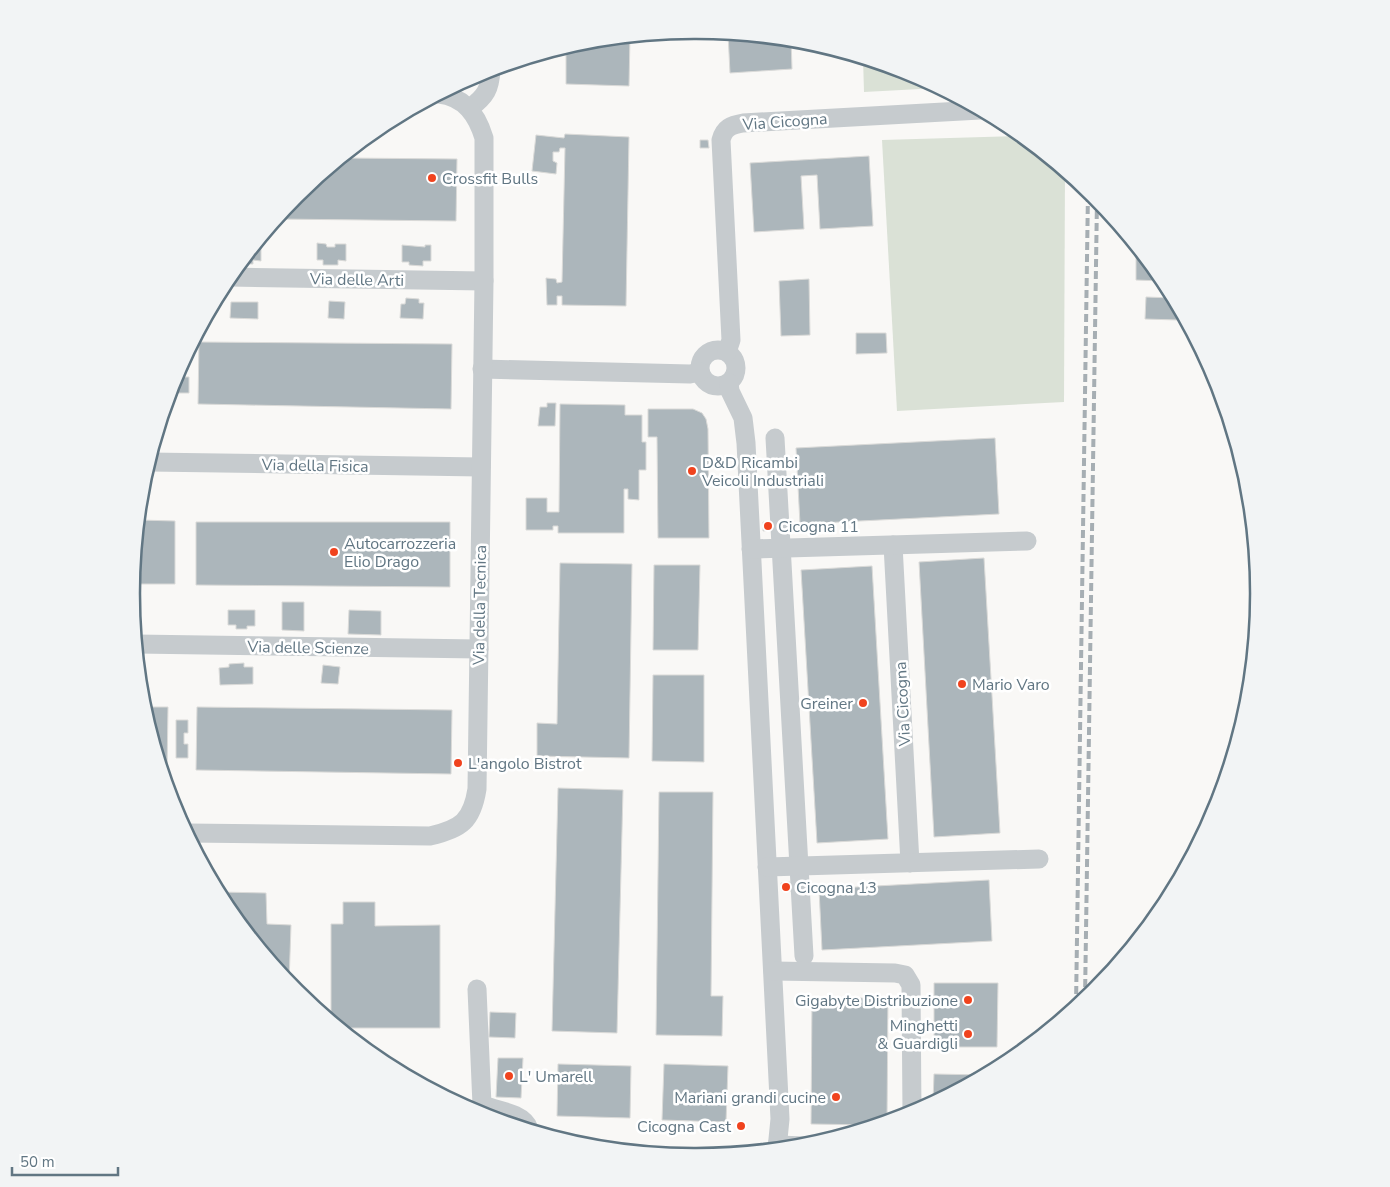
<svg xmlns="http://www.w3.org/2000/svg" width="1390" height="1187" font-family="'Nunito Sans',sans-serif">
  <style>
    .green { fill: #dae1d6 }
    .building { fill: #acb6bb; stroke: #dadad8 }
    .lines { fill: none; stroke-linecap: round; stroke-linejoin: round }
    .minor { stroke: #c6cbce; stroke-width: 19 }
    .rail { stroke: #a6aeb3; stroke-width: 4; stroke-dasharray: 8 4; stroke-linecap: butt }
    .poi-dot { fill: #f0431e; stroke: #fff; stroke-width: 2 }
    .labels { text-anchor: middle; stroke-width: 5; stroke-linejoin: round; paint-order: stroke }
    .street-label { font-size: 16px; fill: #617683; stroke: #fff }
    .poi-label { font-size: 16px; fill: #617683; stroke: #fff; text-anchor: start }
    .rim { fill: none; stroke: #617683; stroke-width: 2.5 }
  </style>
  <rect width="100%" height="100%" fill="#f9f8f6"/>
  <g class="green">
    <path d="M863 58 911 73 939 88 864 92Z"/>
    <path d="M1021 136 1065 171 1064 402 897 411 882 140Z"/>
  </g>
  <g class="building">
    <path d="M728 33 791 39 792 69 730 73Z"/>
    <path d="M630 36 629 86 566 84V47L585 41Z"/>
    <path d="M565 134 629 137 626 306 562 305V296H557V305H547L546 278 556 279 557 283 562 282 565 148H560L559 152H553V161L557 163 556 174 532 171 536 135 564 138Z"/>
    <path d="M700 140H708L709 148H700Z"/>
    <path d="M869 156 873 226 820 229 817 175 801 176 804 229 754 232 750 163Z"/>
    <path d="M342 158 457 159 456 221 277 219 297 195Z"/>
    <path d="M257 243H261V261L253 260V264H240Z"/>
    <path d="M317 243 326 244 327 247H335V244H346V261L338 260V265H323V260H317Z"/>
    <path d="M402 245 425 247V245H431V261H423V266L409 265V262H402Z"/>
    <path d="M1136 257H1144L1164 281 1136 280Z"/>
    <path d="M809 279 810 335 781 336 779 281Z"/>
    <path d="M1146 297 1173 298 1178 308V320L1145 319Z"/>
    <path d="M406 298 419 299V303H424L423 319 400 318 401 304H405Z"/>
    <path d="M329 301 345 302 344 319 328 318Z"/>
    <path d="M231 302H258V319L230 318Z"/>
    <path d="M856 333H886L887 353 856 354Z"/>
    <path d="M199 342 452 344 451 409 198 404Z"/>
    <path d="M187 353 188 370H183V377H189V393H176L177 374Z"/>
    <path d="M547 403H556L555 426H538L540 407H547Z"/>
    <path d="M560 404 625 405V415H642V442H646V470H639V500L628 499V489H624V533H558V526H553V530H526V498H547V512H559Z"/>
    <path d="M648 409H693L702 413 706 419 708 429 709 538H658L657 437H648Z"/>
    <path d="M995 438 999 514 800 524 796 448Z"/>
    <path d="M139 520 175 521V584H132Z"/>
    <path d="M196 522H450V587L196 585Z"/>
    <path d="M763 522H772L773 530 763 531Z"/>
    <path d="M984 558 1000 833 934 837 919 562Z"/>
    <path d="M560 563 632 564 629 758 537 756V723L557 724Z"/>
    <path d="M654 565H700L698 650H653Z"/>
    <path d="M872 566 888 839 817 843 801 570Z"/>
    <path d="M282 602H304V631L282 630Z"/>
    <path d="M228 610H255V626H247V629H236V625H228Z"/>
    <path d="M349 610 381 611V635L348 634Z"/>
    <path d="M244 663V667H253V684L220 685 219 668 229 667V664Z"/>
    <path d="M323 665 340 667 338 684 321 683Z"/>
    <path d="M139 668H143V683H140Z"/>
    <path d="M653 675H704V762L652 761Z"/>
    <path d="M143 707H168L167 773 163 772Z"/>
    <path d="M197 707 452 710 451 774 196 770Z"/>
    <path d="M176 720H188V733H184V744H188V758H176Z"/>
    <path d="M558 788 623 790 617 1033 552 1031Z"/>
    <path d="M659 792H713L711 996H723L722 1036 656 1035Z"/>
    <path d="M989 880 992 941 822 950 819 889Z"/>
    <path d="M790 882 791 891H782L781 883Z"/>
    <path d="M219 892 266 893 267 924 291 925 289 983 226 906Z"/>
    <path d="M343 902H375V926L440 925V1028H341L331 1020V924H343Z"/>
    <path d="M934 983H998L997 1047H934Z"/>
    <path d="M812 998H888L887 1121 875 1125 811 1124Z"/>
    <path d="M490 1012 516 1013 515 1038 489 1037Z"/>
    <path d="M498 1058H523L521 1098 496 1097Z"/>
    <path d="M558 1064 631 1066 630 1118 557 1116Z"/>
    <path d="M664 1064 728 1066 726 1122 662 1120Z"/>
    <path d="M934 1074 984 1075 933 1102Z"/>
    <path d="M738 1121H743L744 1130H738Z"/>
  </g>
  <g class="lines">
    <g class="minor">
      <path d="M470 108C486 96 490 89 491 69"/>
      <path d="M229 277 484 281"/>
      <circle cx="718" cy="368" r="18"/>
      <path d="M727 352 731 340 721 140C724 128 731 125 743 123L980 110"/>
      <path d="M482 369 690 374 700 372"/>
      <path d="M729 383 730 391 743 418 746 443 780 1119 777 1149"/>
      <path d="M775 438 804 956"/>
      <path d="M149 462 481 467"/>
      <path d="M893 545 910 863"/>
      <path d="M751 549 1027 541"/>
      <path d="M136 644 479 649"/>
      <path d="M187 833 430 836C461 829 472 821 477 789L484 281V138C477 115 465 97 439 94"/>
      <path d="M767 867 1039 859"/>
      <path d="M773 971 895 973 905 975 911 985 912 1113"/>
      <path d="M477 989 482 1105C496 1110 524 1113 529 1129"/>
      <path d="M777 1145 806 1146"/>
    </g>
    <g class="rail">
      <path d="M1085 999 1097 199"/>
      <path d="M1076 1006 1088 191"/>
    </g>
  </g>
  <g class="poi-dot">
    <circle cx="432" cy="178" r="5"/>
    <circle cx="692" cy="471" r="5"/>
    <circle cx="768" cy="526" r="5"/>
    <circle cx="334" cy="552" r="5"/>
    <circle cx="962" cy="684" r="5"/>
    <circle cx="863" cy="703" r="5"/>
    <circle cx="458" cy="763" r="5"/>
    <circle cx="786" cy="887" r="5"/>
    <circle cx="968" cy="1000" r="5"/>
    <circle cx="968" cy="1034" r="5"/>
    <circle cx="509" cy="1076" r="5"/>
    <circle cx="836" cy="1097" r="5"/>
    <circle cx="741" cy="1126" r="5"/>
  </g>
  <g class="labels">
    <g class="street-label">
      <text transform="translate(785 121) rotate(-4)" y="6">Via Cicogna</text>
      <text transform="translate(357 279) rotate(1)" y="6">Via delle Arti</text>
      <text transform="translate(315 465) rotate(1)" y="6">Via della Fisica</text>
      <text transform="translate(479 605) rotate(-89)" y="6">Via della Tecnica</text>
      <text transform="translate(308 647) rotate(1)" y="6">Via delle Scienze</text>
      <text transform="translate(902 704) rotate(-93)" y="6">Via Cicogna</text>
    </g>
    <g class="poi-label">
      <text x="442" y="184">Crossfit Bulls</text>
      <text x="702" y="468">D&amp;D Ricambi<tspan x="702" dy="18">Veicoli Industriali</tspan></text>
      <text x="778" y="532">Cicogna 11</text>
      <text x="344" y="549">Autocarrozzeria<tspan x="344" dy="18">Elio Drago</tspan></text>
      <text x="972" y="690">Mario Varo</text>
      <text x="853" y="709" text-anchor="end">Greiner</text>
      <text x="468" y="769">L'angolo Bistrot</text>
      <text x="796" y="893">Cicogna 13</text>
      <text x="958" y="1006" text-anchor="end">Gigabyte Distribuzione</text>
      <text x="958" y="1031" text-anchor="end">Minghetti<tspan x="958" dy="18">&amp; Guardigli</tspan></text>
      <text x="519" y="1082">L' Umarell</text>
      <text x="826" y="1103" text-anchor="end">Mariani grandi cucine</text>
      <text x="731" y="1132" text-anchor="end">Cicogna Cast</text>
    </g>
  </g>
  <path d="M0 0H1390V1187H0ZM694 39H696A554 554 0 0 1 1250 593V594A554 554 0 0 1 696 1148H694A554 554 0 0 1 140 594V593A554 554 0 0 1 694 39Z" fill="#f2f4f5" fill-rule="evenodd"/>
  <path class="rim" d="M694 39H696A554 554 0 0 1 1250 593V594A554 554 0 0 1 696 1148H694A554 554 0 0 1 140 594V593A554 554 0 0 1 694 39Z"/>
  <path d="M12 1167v8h106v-8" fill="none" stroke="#617683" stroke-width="2.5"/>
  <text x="20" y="1167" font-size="15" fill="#617683" stroke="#ffffff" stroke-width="4" paint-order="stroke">50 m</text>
</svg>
